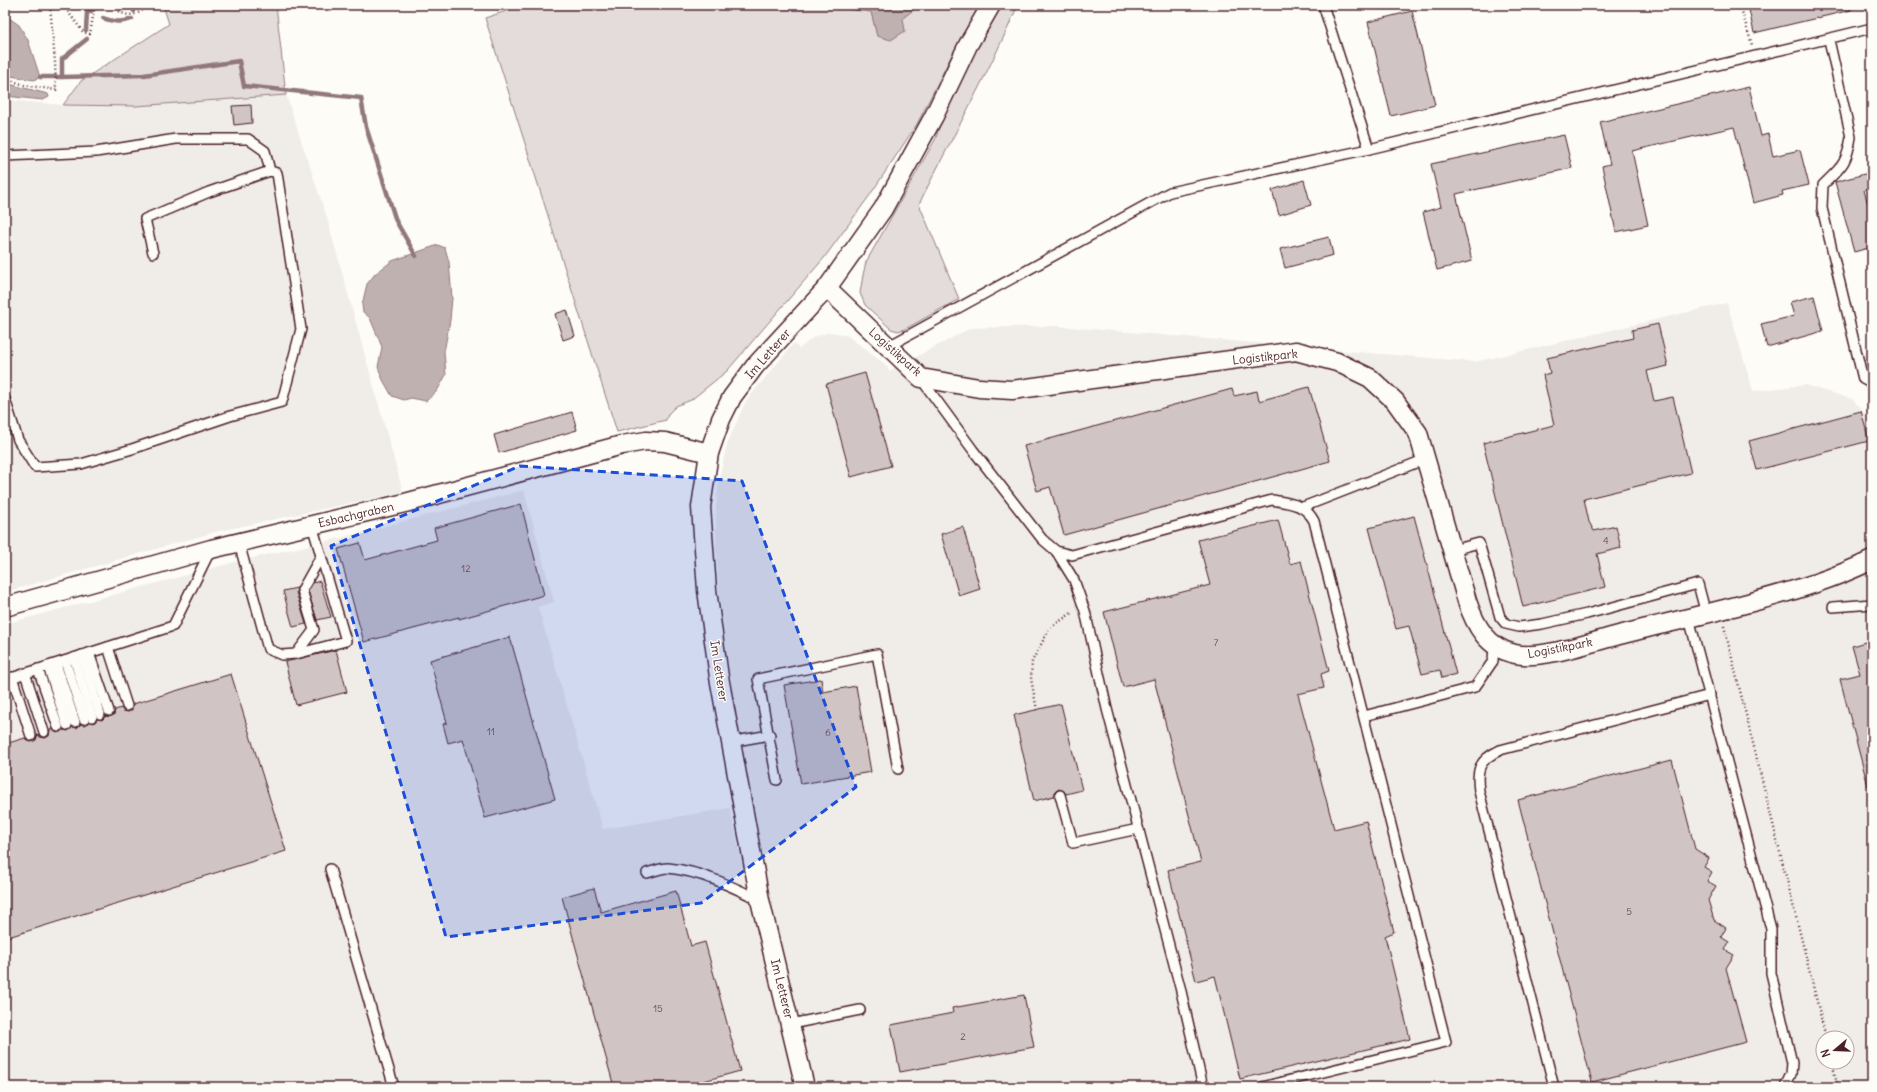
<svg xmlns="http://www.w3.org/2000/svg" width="1877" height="1092" font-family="Delius,sans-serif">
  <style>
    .built { fill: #f0ece8; fill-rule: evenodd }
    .green { fill: #e3dcda; stroke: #967e82 }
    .water { fill: #c0b1b1; stroke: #91777b }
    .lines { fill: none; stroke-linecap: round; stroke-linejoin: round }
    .stream { stroke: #91777b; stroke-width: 4.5 }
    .building { fill: #d0c5c4; stroke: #4a1f2b }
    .lane-casing { stroke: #4a1f2b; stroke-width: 12 }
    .street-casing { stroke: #4a1f2b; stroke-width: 21 }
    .path { stroke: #4a1f2b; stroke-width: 2.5; stroke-dasharray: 1 3; stroke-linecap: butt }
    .lane { stroke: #fdfcf7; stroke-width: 9 }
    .street { stroke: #fdfcf7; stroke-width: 18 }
    .marked { fill: #1d4ed8; fill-opacity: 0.2; stroke: #1d4ed8; stroke-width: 3; stroke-dasharray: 8 5; stroke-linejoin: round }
    .labels { text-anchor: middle; stroke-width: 3; stroke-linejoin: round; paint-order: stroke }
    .number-label { font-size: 10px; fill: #6c4851 }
    .street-label { font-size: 12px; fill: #4a1f2b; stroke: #fdfcf7 }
  </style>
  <rect width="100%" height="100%" fill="#fdfcf7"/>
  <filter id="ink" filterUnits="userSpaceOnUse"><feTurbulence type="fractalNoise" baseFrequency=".025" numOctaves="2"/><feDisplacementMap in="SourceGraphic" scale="8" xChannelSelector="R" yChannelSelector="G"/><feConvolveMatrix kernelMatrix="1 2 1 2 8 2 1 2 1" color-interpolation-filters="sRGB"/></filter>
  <g filter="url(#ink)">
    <g class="built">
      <path d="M286 95 326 215 403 492 215 532 5 592V100L63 105 136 106Z"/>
      <path d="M1727 303 1753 391 1805 385 1852 399 1872 422V1087H816L771 900 753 809 730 679 719 592 716 548V506L719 479 727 444 746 401 794 343 799 349 814 337 831 332 848 336 886 365 889 371 971 328 1057 326 1475 362ZM1823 1038H1847V1062H1823Z"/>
      <path d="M524 490 554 602 538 607 603 829 730 808 752 912 795 1087H5V624L235 562 328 541Z"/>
    </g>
    <g class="green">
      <path d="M163 5H276L286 95 136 106 63 105 81 81 169 24Z"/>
      <path d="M524 5H847L848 9 871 11 877 36 917 7V5H980L957 45 917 124 870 195 824 258 727 371 691 400 676 406 668 414 666 420 617 432 485 18Z"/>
      <path d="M1002 5H1018C989 73 952 137 919 204L959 299 905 329 898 331 891 329 865 305 860 293 863 275 866 262 936 138C948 93 979 46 1002 5Z"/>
    </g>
    <g class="water">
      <path d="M847 5H917V7L903 18 905 31 891 40 877 36 871 12 848 9Z"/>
      <path d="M9 18 19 25 28 40 40 77 34 80 5 75V19Z"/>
      <path d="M5 83 48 94 49 97 43 100 5 96Z"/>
      <path d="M438 245 445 248 449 262 452 298 450 320 444 352 446 375 437 391 426 401 411 398 404 400 392 396 383 380 378 367 382 347 370 318 363 312 362 305 367 284 375 274 392 261Z"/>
    </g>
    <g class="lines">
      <g class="stream">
        <path d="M134 11V7"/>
        <path d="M103 18C113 22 121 23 132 19"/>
        <path d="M86 30 87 12H91"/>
        <path d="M40 77H62V59L87 39"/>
        <path d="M62 77 144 75 239 61 244 86 361 98 366 127 396 221 416 256"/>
      </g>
    </g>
    <g class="building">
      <path d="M1748 5H1851V10L1754 33Z"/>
      <path d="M1412 11 1435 105 1391 116 1368 22Z"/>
      <path d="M1749 87 1761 136 1768 134 1773 156 1800 150 1809 185 1782 191 1783 195 1753 203 1734 127 1632 151 1648 225 1616 232 1602 166 1610 164 1600 122Z"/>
      <path d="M251 105 252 123 234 125 232 106Z"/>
      <path d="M1564 135 1572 168 1456 194 1472 261 1437 270 1423 212 1441 207 1431 164Z"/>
      <path d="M1872 172V188L1864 190 1872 219V247L1854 252 1835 182Z"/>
      <path d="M1304 180 1311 205 1279 215 1272 190Z"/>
      <path d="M1329 237 1333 255 1285 268 1280 249Z"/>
      <path d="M1814 296 1823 331 1767 347 1761 324 1794 316 1790 302Z"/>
      <path d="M567 310 575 336 563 340 555 314Z"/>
      <path d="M1658 324 1668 366 1647 371 1654 401 1673 397 1691 473 1584 499 1589 522 1594 531 1616 526 1621 548 1597 554 1605 587 1523 607 1483 443 1554 425 1543 375 1550 373 1547 358 1633 338 1632 330Z"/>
      <path d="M865 373 891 466 851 477 826 384Z"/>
      <path d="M1309 387 1330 461 1064 535 1050 487 1037 491 1024 446 1232 389 1234 396 1257 391 1259 401Z"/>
      <path d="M1861 411 1869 441 1757 470 1749 441Z"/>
      <path d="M572 412 577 430 499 453 494 435Z"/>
      <path d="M521 504 544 595 459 619V617L364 642 338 549 360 543 365 560 437 540 434 528Z"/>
      <path d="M1414 516 1456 674 1442 678 1440 670 1422 674 1409 626 1396 629 1369 528Z"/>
      <path d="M1278 520 1290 564 1301 561 1329 671 1321 674 1324 688 1298 694 1334 829 1366 821 1394 932 1385 936 1410 1039 1240 1079 1215 976 1196 981 1168 870 1201 862 1154 679 1123 687 1104 612 1210 585 1198 540Z"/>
      <path d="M963 527 980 589 959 596 941 534Z"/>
      <path d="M320 581 331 617 317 620 308 591 313 583Z"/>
      <path d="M297 588 296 592 306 624 293 627 283 591Z"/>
      <path d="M510 637 555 799 485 818 463 739 448 743 443 724 447 723 430 660Z"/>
      <path d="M1872 640V785L1868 786 1840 679 1860 674 1852 646Z"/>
      <path d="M336 650 347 692 296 705 285 662Z"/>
      <path d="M231 674 286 851 5 938V744L25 738 27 741 32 742 36 740 38 734 40 737 45 738 49 736 50 730 52 729 57 733 63 730 68 731 72 727 77 728 81 724 85 725 89 722 94 723 97 719 102 720 106 716H111L114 715 115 710 121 708 123 711 128 712 132 710 133 704Z"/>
      <path d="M821 679 823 692 856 686 871 772 801 784 784 685Z"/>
      <path d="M1061 704 1082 790 1066 794 1064 791 1059 789 1056 791 1054 796 1034 801 1014 715Z"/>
      <path d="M1672 760 1695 849 1709 858 1704 867 1712 872 1707 881 1716 886 1708 900 1714 920 1726 928 1721 937 1729 942 1725 950 1734 955 1726 968 1746 1042 1592 1082 1518 800Z"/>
      <path d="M594 888 601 912 676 891 691 946 705 942 740 1071 682 1087H614L562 897Z"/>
      <path d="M1024 995 1034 1047 900 1072 891 1025 953 1013 952 1008Z"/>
    </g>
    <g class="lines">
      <defs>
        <g id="lane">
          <path d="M1323 5 1369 149"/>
          <path d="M1829 40 1851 137C1847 164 1841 167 1823 185L1822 208 1863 379 1872 384"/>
          <path d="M5 156 96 152 176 139H248L265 151 270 171 277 173 301 329 282 402 230 416 132 449 81 464 35 467 18 440 5 399"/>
          <path d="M153 253 145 219 209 192 270 171"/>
          <path d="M887 347 1170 192 1369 149 1872 28"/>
          <path d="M921 379 973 450 1042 539 1056 551 1072 555 1272 500C1290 503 1305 504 1314 521L1446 1042 1262 1087"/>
          <path d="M1303 507 1426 459"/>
          <path d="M239 543 268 649 282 655 296 654 346 641 312 525"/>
          <path d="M1453 550 1479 543 1500 617 1506 624 1519 627 1542 624 1587 614 1698 584 1706 614"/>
          <path d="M1056 551 1074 580 1085 611 1107 709 1180 987 1203 1087"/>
          <path d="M1833 607 1872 604"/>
          <path d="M1689 618 1771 929V973L1792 1063 1791 1074 1785 1087"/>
          <path d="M108 647 127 706"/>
          <path d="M89 653 109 711"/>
          <path d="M296 654 314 630 302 590 321 556"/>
          <path d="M82 655 100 714"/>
          <path d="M74 658 92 717"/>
          <path d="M65 661 84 719"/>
          <path d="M56 664 75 722"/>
          <path d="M48 666 67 725"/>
          <path d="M38 669 58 727"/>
          <path d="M25 673 44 732"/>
          <path d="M12 677 31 736"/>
          <path d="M5 680 173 626 211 549"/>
          <path d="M1364 716 1475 687 1493 661 1494 645"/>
          <path d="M730 742 770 735"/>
          <path d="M777 780 758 679 877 654 898 769"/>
          <path d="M1060 795 1073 843 1138 829"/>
          <path d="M330 869 394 1087"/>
          <path d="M647 873C653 871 662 868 668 868 700 871 731 886 760 900"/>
          <path d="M791 1024 860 1010"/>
          <path d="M1554 1087 1479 791C1476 769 1479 760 1500 750L1710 695"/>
        </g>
        <g id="street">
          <path d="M827 288 921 378 979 388 1012 390 1296 351 1337 362 1370 378 1395 401 1418 433 1467 601C1475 625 1487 648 1515 654 1542 660 1591 642 1619 635 1663 624 1707 614 1752 602 1793 591 1834 579 1872 560"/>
          <path d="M5 607 211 549 405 503 622 445 646 441 665 442 709 453"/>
          <path d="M805 1087 760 900 719 677 707 590 701 507 709 453 721 419 732 397 755 366 827 288 883 209 934 116 968 45 991 5"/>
        </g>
      </defs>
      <use href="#lane" class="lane-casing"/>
      <use href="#street" class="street-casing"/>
      <g class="path">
        <path d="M63 5 83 32 90 34 95 5"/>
        <path d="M114 5C122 19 139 17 147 5"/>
        <path d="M1740 5 1752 45"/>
        <path d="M5 78 24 85 56 90 55 62 50 5"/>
        <path d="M1724 626 1826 1038"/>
        <path d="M1037 710 1031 679 1032 661 1050 628 1073 612"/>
        <path d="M1832 1062 1838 1087"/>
      </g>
      <use href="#lane" class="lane"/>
      <use href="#street" class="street"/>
    </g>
  </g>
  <path class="marked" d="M520 466 742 481 856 787 701 903 446 937 331 546Z"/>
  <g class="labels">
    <g class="number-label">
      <text x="1606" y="544">4</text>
      <text x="466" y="572">12</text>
      <text x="1216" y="646">7</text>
      <text x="491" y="735">11</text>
      <text x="828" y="736">6</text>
      <text x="1629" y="915">5</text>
      <text x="658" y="1012">15</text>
      <text x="963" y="1040">2</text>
    </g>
    <g class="street-label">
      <text transform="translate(895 352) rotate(42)" y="4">Logistikpark</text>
      <text transform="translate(768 354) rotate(-49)" y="4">Im Letterer</text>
      <text transform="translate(1265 357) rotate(-6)" y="4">Logistikpark</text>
      <text transform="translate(356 515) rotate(-13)" y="4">Esbachgraben</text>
      <text transform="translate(1560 648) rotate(-11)" y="4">Logistikpark</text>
      <text transform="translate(719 671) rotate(81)" y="4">Im Letterer</text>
      <text transform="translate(782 989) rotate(76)" y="4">Im Letterer</text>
    </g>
  </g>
  <rect width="1877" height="1092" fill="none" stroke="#fdfcf7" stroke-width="20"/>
  <rect x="10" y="10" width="1857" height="1072" fill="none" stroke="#4a1f2b" stroke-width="1.5" filter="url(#ink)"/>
  <g transform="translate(1835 1050) rotate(251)"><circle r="19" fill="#fdfcf7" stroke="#b5a4a5"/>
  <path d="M0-3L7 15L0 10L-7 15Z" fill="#4a1f2b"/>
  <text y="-6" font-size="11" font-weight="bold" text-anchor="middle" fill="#4a1f2b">N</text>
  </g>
</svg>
